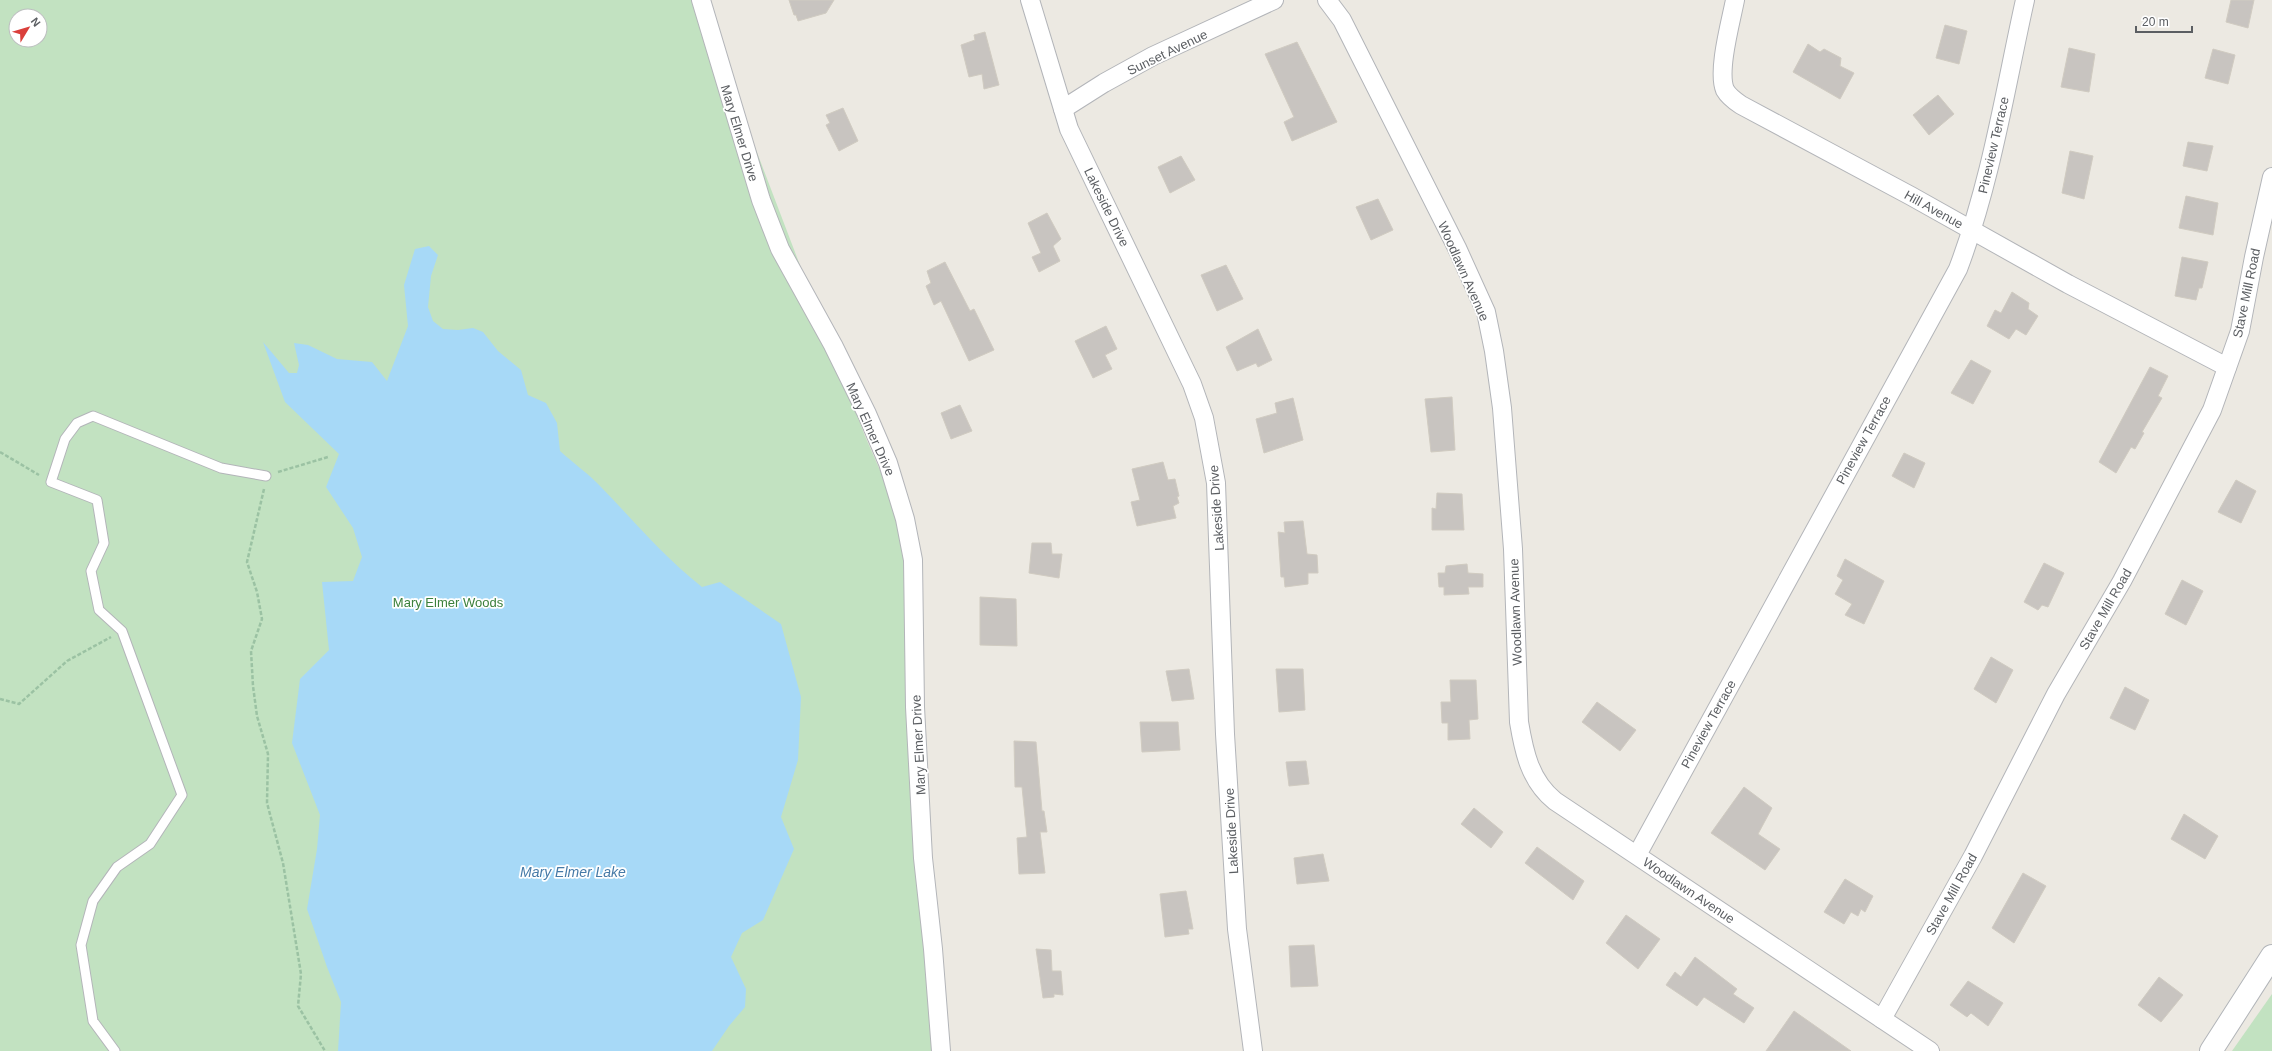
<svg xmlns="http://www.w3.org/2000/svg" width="2272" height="1051" font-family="Helvetica,sans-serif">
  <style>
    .green { fill: #c2e2c1; fill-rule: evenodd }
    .water { fill: #a7d9f7 }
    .building { fill: #c8c4c0; stroke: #d0cbc1 }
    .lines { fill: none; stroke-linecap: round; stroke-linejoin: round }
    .service-casing { stroke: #b3b5b9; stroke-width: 11 }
    .minor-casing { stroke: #b3b5b9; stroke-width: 20 }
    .secondary-casing { stroke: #b2b5b9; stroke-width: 24 }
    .path { stroke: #9bc2a3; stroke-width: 2.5; stroke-dasharray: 4 2; stroke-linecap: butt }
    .service { stroke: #fff; stroke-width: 9 }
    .minor { stroke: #fff; stroke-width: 18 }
    .secondary { stroke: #fff; stroke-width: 22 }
    .labels { text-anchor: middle; stroke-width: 3.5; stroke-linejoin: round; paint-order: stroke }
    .street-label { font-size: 13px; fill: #5b5e62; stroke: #fff }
    .park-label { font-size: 13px; fill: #3c803c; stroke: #fff }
    .water-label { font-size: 14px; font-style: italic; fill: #467aa7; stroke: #fff }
  </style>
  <rect width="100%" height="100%" fill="#ece9e2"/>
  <g class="green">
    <path d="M0 0H699L865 436 889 491 906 545 937 1051H0ZM16 16H40V40H16Z"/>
    <path d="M2272 994V1051H2232Z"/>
  </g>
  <path class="water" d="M429 246 438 255 431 276 428 307 433 321 443 329 458 330 473 328 483 332 498 351 521 370 528 395 546 403 557 423 560 451C573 463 589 474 601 487 635 522 664 557 702 587L720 582 781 624 801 697 798 760 781 817 794 849 763 920 742 933 731 957 746 989 745 1007 729 1026 712 1051H338L341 1002 327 967 307 909 317 849 320 815 292 743 300 679 329 650 322 582 353 581 362 557 353 528 326 487 339 454 285 402 263 342 289 373H297L299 365 294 343 308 345 337 359 372 362 387 381 408 326 404 285 415 249Z"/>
  <g class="building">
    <path d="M789 0H834L826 13 798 21 796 15H794Z"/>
    <path d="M2231 0H2254L2248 28 2226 22Z"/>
    <path d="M1945 25 1967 31 1959 64 1936 58Z"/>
    <path d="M985 32 999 85 984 89 982 74 969 77 961 45 975 40 974 35Z"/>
    <path d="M1297 42 1337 122 1292 141 1284 122 1294 117 1265 54Z"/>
    <path d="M1808 44 1820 52 1824 49 1841 58 1840 66 1854 73 1840 99 1793 72Z"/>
    <path d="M2069 48 2095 54 2089 92 2061 87Z"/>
    <path d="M2213 49 2235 55 2228 84 2205 78Z"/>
    <path d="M1938 95 1954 114 1929 135 1913 115Z"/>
    <path d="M843 108 858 141 839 151 826 125 830 123 826 115Z"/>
    <path d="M2188 142 2213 146 2207 171 2183 166Z"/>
    <path d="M2070 151 2093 156 2084 199 2062 193Z"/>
    <path d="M1181 156 1195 180 1170 193 1158 167Z"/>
    <path d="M2186 196 2218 203 2213 235 2179 228Z"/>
    <path d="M1378 199 1393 230 1371 240 1356 207Z"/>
    <path d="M1047 213 1061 239 1053 246 1060 261 1039 272 1032 257 1041 253 1028 223Z"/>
    <path d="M2182 257 2208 262 2202 288H2199L2196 300 2175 296Z"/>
    <path d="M945 262 970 311 974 309 994 350 969 361 941 301 934 305 926 286 931 283 927 271Z"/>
    <path d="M1226 265 1243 299 1217 311 1201 275Z"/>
    <path d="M2012 292 2029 303 2028 309 2038 316 2026 335 2016 329 2009 339 1987 326 1995 310 2001 313Z"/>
    <path d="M1106 326 1117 349 1105 355 1112 369 1093 378 1075 341Z"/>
    <path d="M1258 329 1272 360 1258 367 1256 363 1237 371 1226 347Z"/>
    <path d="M1971 360 1991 371 1973 404 1951 393Z"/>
    <path d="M2150 367 2168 376 2158 396 2162 398 2142 432 2144 433 2135 449 2131 447 2116 473 2099 462Z"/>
    <path d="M1452 397 1455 450 1431 452 1425 399Z"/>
    <path d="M1293 398 1303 440 1264 453 1256 419 1277 413 1275 403Z"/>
    <path d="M960 405 972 431 951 439 941 413Z"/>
    <path d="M1904 453 1925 463 1914 488 1892 476Z"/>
    <path d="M1163 462 1168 480 1175 479 1179 496 1177 497 1179 503 1173 506 1176 518 1137 526 1131 502 1140 500 1132 469Z"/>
    <path d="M2236 480 2256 491 2241 523 2218 512Z"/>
    <path d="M1437 493 1462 494 1464 530H1432V508L1436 509Z"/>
    <path d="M1303 521 1307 554 1317 555 1318 573H1308V584L1285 587 1284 577H1281L1278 532 1285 533 1284 522Z"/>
    <path d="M1032 543H1051L1052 554H1062L1059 578 1029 573Z"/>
    <path d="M1845 559 1884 581 1864 624 1845 615 1852 604 1835 594 1843 580 1837 576Z"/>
    <path d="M2044 563 2064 573 2048 607 2042 605 2038 610 2024 602Z"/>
    <path d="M1467 564 1468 573 1483 574V587H1468L1469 594 1444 595V587H1439L1438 573H1445L1446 566Z"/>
    <path d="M2182 580 2203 591 2186 625 2165 614Z"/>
    <path d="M980 597 1016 599 1017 646 980 645Z"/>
    <path d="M1991 657 2013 670 1996 703 1974 689Z"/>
    <path d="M1189 669 1194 699 1172 701 1166 671Z"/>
    <path d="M1276 669H1303L1305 710 1279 712Z"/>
    <path d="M1450 680H1476L1478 719 1469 720 1470 739 1448 740V723H1442L1441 702H1451Z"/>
    <path d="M2125 687 2149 700 2135 730 2110 718Z"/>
    <path d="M1597 702 1636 730 1620 751 1582 722Z"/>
    <path d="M1140 722H1178L1180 750 1142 752Z"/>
    <path d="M1014 741 1036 742 1042 811H1044L1047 832H1040L1045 873 1019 874 1017 838 1027 837 1022 787H1015Z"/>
    <path d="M1306 761 1309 784 1289 786 1286 762Z"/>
    <path d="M1744 787 1772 808 1758 834 1780 849 1765 870 1711 833Z"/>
    <path d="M1474 808 1503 832 1491 848 1461 824Z"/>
    <path d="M2184 814 2218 836 2205 859 2171 839Z"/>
    <path d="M1537 847 1584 881 1573 900 1525 863Z"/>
    <path d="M1323 854 1329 881 1297 884 1294 858Z"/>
    <path d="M2023 873 2046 886 2014 943 1992 928Z"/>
    <path d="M1845 879 1873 896 1865 912 1861 909 1858 916 1851 912 1844 924 1824 912Z"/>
    <path d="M1186 891 1193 929H1188L1189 934 1165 937 1160 894Z"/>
    <path d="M1626 915 1660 939 1638 969 1606 943Z"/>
    <path d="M1314 945 1318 986 1291 987 1289 946Z"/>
    <path d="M1036 949 1051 950 1052 971H1061L1063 995 1054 994V997L1043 998Z"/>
    <path d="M1695 957 1737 989 1733 994 1754 1008 1744 1023 1704 997 1697 1006 1666 985 1675 972 1681 977Z"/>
    <path d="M2159 977 2183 995 2161 1022 2138 1005Z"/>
    <path d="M1968 981 2003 1003 1988 1026 1971 1013 1967 1017 1950 1005Z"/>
    <path d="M1794 1011 1851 1051H1766Z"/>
  </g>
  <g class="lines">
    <defs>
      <path id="service" d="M115 1051 93 1021 81 945 93 901 117 867 150 844 182 795 122 631 99 610 91 571 104 543 97 500 51 482 65 439 77 423 93 416 221 468 266 476"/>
      <g id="minor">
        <path d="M701 0 761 200 780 249 833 345 867 414 888 463 905 519 913 560 915 707 923 858 933 949 941 1051"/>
        <path d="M1030 0 1069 129 1192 384 1204 418 1216 483 1225 734 1237 929 1253 1051"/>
        <path d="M1327 0 1342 20 1457 248 1486 312 1494 351 1502 408 1513 549 1519 722C1524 752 1530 781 1555 801L1930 1051"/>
        <path d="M1735 0C1731 21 1717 71 1725 90 1729 97 1735 101 1741 105L1911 196 2068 284 2227 367"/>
        <path d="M1063 109 1104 83 1153 56 1274 0"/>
        <path d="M1637 855 1958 269C1991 182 2005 90 2025 0"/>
        <path d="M1882 1019 1973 856 2056 694 2122 581 2212 410 2240 331 2254 257 2272 177"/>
      </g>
      <path id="secondary" d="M2211 1051 2272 956"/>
    </defs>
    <use href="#service" class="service-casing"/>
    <use href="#minor" class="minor-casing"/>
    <use href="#secondary" class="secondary-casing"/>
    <g class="path">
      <path d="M0 452 39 475"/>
      <path d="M278 472 328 457"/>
      <path d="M264 489 247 562 257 592 262 619 251 651 253 686 257 716 268 754 267 803 283 863 301 974 298 1006 325 1051"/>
      <path d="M0 699 19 704 67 661 111 637"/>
    </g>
    <use href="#service" class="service"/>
    <use href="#minor" class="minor"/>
    <use href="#secondary" class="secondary"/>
  </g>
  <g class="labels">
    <g class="street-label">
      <text transform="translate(1167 52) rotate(-26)" y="5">Sunset Avenue</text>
      <text transform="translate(740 133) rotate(73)" y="5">Mary Elmer Drive</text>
      <text transform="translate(1993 145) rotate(-77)" y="5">Pineview Terrace</text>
      <text transform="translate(1107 207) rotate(64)" y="5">Lakeside Drive</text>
      <text transform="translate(1934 209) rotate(29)" y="5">Hill Avenue</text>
      <text transform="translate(1464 271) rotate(66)" y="5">Woodlawn Avenue</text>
      <text transform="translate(2246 293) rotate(-78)" y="5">Stave Mill Road</text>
      <text transform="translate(871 429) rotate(66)" y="5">Mary Elmer Drive</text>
      <text transform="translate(1863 440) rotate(-61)" y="5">Pineview Terrace</text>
      <text transform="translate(1216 508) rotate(-94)" y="5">Lakeside Drive</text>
      <text transform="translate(2105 609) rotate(-60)" y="5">Stave Mill Road</text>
      <text transform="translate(1515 612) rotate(-92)" y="5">Woodlawn Avenue</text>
      <text transform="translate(1708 724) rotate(-61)" y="5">Pineview Terrace</text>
      <text transform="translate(918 745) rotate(-93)" y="5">Mary Elmer Drive</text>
      <text transform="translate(1231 831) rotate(-93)" y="5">Lakeside Drive</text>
      <text transform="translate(1689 890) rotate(34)" y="5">Woodlawn Avenue</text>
      <text transform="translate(1951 894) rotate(-61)" y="5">Stave Mill Road</text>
    </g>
    <g class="park-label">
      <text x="448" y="607">Mary Elmer Woods</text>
    </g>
    <g class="water-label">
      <text x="573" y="877">Mary Elmer Lake</text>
    </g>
  </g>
  <g transform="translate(28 28) rotate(52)"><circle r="19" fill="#ffffff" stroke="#bdbfc0"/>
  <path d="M0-3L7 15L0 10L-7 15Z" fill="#da3f3b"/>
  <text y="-6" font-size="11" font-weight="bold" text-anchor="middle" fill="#5b5e62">N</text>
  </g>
  <path d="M2136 26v6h56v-6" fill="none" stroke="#5b5e62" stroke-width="2"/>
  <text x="2142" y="26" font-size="12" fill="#5b5e62" stroke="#ffffff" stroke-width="3" paint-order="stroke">20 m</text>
</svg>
